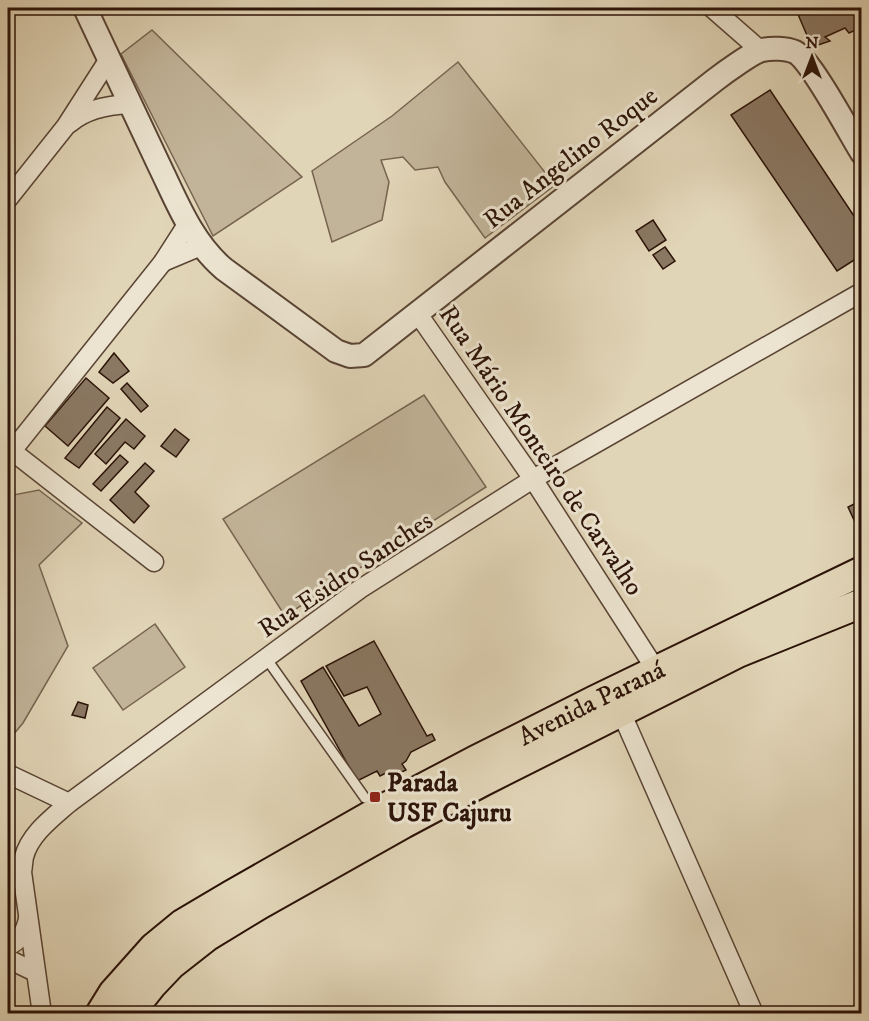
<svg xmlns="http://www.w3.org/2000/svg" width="869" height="1021" font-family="'IM FELL DW Pica',serif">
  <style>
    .green { fill: #c2b499; stroke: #776450; stroke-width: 1.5 }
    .building { fill: #8a7863; stroke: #2c1308; stroke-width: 1.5 }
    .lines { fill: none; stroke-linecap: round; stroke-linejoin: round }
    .service-casing { stroke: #594434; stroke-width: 12 }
    .minor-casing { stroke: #594434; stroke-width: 21 }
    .tertiary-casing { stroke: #594434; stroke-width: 26 }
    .primary-casing { stroke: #2c1308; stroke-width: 32 }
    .service { stroke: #ece4d0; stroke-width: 9 }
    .minor { stroke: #ece4d0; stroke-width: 18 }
    .tertiary { stroke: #ece4d0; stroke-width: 22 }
    .primary { stroke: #e1d5b7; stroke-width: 28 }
    .poi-dot { fill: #8f2418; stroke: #ece4d0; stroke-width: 2 }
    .labels { text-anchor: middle; stroke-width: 6; stroke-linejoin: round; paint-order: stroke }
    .street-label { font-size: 26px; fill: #2c1308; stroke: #ece4d0 }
    .poi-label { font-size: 26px; font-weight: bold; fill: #2c1308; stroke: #ece4d0; text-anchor: start }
  </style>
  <rect width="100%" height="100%" fill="#e1d5b7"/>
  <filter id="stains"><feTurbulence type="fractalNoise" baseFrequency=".00333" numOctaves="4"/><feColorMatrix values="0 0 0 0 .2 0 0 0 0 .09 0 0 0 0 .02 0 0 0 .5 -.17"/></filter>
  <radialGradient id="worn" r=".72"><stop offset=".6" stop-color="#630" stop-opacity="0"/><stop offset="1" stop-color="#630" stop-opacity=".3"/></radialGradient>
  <g class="green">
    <path d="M152 30 302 177 213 236 121 54Z"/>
    <path d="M458 62 555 185 485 238 445 182 438 167 415 170 403 157 381 160 389 182 382 220 332 242 312 171 392 116Z"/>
    <path d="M424 395 486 487 285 616 223 519Z"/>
    <path d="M39 490 82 523 39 565 68 646 23 723 8 741V496Z"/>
    <path d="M155 624 185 667 123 710 93 668Z"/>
  </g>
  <g class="building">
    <path d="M808 8H862V27L849 33 845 28 825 37 830 41 812 47 797 12Z"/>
    <path d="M770 90 862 228V255L837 271 731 115Z"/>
    <path d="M653 220 666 240 649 251 636 231Z"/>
    <path d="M665 247 675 261 663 269 653 255Z"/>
    <path d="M114 353 129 371 113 383 99 372Z"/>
    <path d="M86 378 109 398 68 446 45 426Z"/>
    <path d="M127 383 148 406 141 412 121 389Z"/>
    <path d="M107 407 120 418 79 468 65 458Z"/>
    <path d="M126 419 145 436 134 449 125 442 106 464 95 454Z"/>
    <path d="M175 429 189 440 176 457 161 446Z"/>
    <path d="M120 455 128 462 101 491 93 484Z"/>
    <path d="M145 463 154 471 135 492 149 506 134 523 110 500Z"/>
    <path d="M862 500V532L860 533 848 507Z"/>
    <path d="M374 641 427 736 432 734 435 740 411 752 406 761 402 764 406 770 392 777 388 772 380 776 377 771 357 781 301 681 323 667 359 726 381 714 367 687 344 696 326 666Z"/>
    <path d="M78 702 88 705 85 718 72 715Z"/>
  </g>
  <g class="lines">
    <defs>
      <path id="service" d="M266 658 365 798"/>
      <g id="minor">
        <path d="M712 8 760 50"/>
        <path d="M70 123C86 109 109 105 129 104"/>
        <path d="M8 199 66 126 109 59"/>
        <path d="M163 262 201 246"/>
        <path d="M418 314 533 479 656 670"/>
        <path d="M12 451 154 562"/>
        <path d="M8 456 163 262 188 223"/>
        <path d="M621 712 754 1014"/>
        <path d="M8 774 69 803"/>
        <path d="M8 946C20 941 25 932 28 919"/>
        <path d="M8 959 35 972"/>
        <path d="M42 1014 22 872C23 867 23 862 24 857 30 834 52 818 69 803L360 589 533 479 862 292"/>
      </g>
      <path id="tertiary" d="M85 8C110 60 134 113 159 165 177 202 192 242 224 269L336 351 350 356 364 355 715 80C724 73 753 52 762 50 771 48 786 48 795 52 811 60 850 134 862 153"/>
      <g id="primary">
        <path id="s1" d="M100 1014 113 993 154 947 182 924 231 895 375 813 476 760 595 700 862 571"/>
        <path d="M129 1014 152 985 171 965 208 936 259 905 403 824 482 782 738 653 862 603"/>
      </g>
    </defs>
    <use href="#service" class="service-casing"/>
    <use href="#minor" class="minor-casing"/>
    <use href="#tertiary" class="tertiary-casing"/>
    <use href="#primary" class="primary-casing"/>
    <use href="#service" class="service"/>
    <use href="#minor" class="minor"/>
    <use href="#tertiary" class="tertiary"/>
    <use href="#primary" class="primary"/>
  </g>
  <rect class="poi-dot" x="369" y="791" width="12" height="12" rx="3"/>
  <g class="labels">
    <g class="street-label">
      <text transform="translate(570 157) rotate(-38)" y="9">Rua Angelino Roque</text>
      <text transform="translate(542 450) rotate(56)" y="9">Rua Mário Monteiro de Carvalho</text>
      <text transform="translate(345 574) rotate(-34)" y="9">Rua Esidro Sanches</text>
      <text dy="9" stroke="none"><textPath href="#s1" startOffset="588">Avenida Paraná</textPath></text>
    </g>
    <g class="poi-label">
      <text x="387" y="791">Parada<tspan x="387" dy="30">USF Cajuru</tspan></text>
    </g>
  </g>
  <rect width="869" height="1021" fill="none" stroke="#e1d5b7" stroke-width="30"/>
  <rect x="9" y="9" width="851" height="1003" fill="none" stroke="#2c1308" stroke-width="3"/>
  <rect x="15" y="15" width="839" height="991" fill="none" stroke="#2c1308" stroke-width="1.5"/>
  <g transform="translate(812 57)" stroke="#ece4d0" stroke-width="4.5" paint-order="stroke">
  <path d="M0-4.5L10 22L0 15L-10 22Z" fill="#2c1308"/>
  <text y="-9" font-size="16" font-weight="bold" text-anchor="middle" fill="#2c1308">N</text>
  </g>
  <rect width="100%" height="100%" filter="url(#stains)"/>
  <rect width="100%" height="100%" fill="url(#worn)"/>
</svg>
